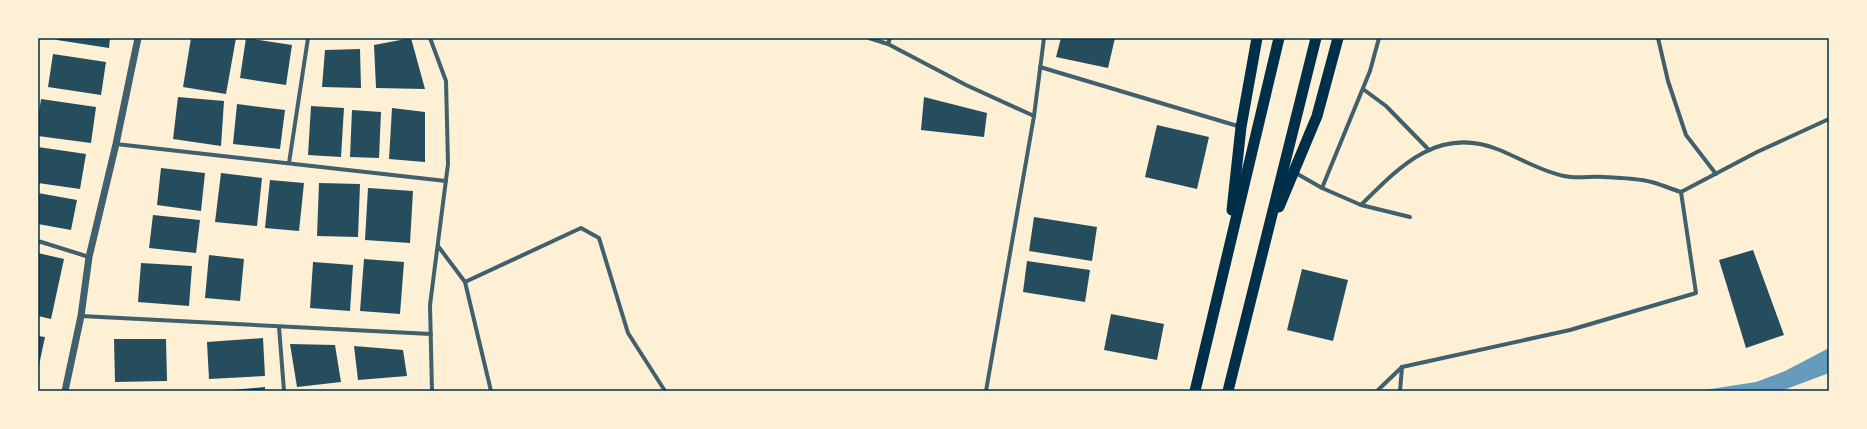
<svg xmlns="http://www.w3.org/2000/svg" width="1867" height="429" font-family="Jost,sans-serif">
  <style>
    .water { fill: #669bbc }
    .building { fill: #264d5e }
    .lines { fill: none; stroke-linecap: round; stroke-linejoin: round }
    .minor { stroke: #3f606c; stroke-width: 4 }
    .tertiary { stroke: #3f606c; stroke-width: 7 }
    .trunk { stroke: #003049; stroke-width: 11 }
    .neatline { fill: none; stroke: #003049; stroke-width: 1.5 }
  </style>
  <rect width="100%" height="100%" fill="#fdf0d5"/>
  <path class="water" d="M1829 348V373L1781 391H1698L1756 382 1785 371Z"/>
  <g class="building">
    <path d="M57 38H110L109 48 57 40Z"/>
    <path d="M191 38H236L226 94 183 87Z"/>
    <path d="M246 38 292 45 286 85 240 78Z"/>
    <path d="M411 38 425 89 376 88 374 45Z"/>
    <path d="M1061 38H1115L1108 68 1056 57Z"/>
    <path d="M360 49 361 88 322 87 325 50Z"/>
    <path d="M53 54 106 62 101 95 48 87Z"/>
    <path d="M178 97 224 101 221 146 173 139Z"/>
    <path d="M924 97 987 113 984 137 921 130Z"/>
    <path d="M41 99 96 107 91 143 38 136V119Z"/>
    <path d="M237 104 285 110 280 149 233 144Z"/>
    <path d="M311 106 344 108 341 157 308 155Z"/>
    <path d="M392 108 425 112V162L389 159Z"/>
    <path d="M352 110 381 112 379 158 350 157Z"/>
    <path d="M1157 125 1209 137 1197 189 1145 177Z"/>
    <path d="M38 147 86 154 80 189 38 183Z"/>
    <path d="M161 168 205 173 201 211 157 205Z"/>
    <path d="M221 173 262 178 257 226 215 222Z"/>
    <path d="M270 180 304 183 299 231 265 228Z"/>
    <path d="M319 183 360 184 358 237 317 236Z"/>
    <path d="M368 188 413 191 410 243 365 240Z"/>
    <path d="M38 193 77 200 71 230 38 224Z"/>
    <path d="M153 215 200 220 196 253 149 248Z"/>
    <path d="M1034 217 1097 227 1092 261 1029 251Z"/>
    <path d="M1753 250 1784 335 1746 348 1719 260Z"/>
    <path d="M38 253 64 259 51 319 38 316Z"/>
    <path d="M209 255 244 259 240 301 205 298Z"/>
    <path d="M364 259 404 262 400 314 360 311Z"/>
    <path d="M1027 261 1090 270 1085 302 1023 292Z"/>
    <path d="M313 262 353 265 350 311 310 308Z"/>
    <path d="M141 263 192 266 189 306 138 302Z"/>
    <path d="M1302 269 1348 280 1333 341 1287 330Z"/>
    <path d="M1111 314 1164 324 1157 360 1104 350Z"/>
    <path d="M38 336 45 337 39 365H38Z"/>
    <path d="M263 338 265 376 209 379 207 342Z"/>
    <path d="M114 339H166L167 381 115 382Z"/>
    <path d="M290 344 335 345 341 382 297 387Z"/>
    <path d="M354 346 403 350 407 376 358 380Z"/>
    <path d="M265 387V391H232V390Z"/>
  </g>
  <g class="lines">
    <g class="minor">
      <path d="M430 38 446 81 448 164 430 305 432 391"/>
      <path d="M869 38 888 44 966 85 1034 116"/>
      <path d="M1658 38 1668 81 1686 135 1716 174"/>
      <path d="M888 44 890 38"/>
      <path d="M1040 67 1241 127"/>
      <path d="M1363 89 1386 106 1429 150"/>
      <path d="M116 144 446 181"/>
      <path d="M289 163 308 38"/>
      <path d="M1294 172 1322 188 1361 205 1410 217"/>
      <path d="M1322 188 1370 71 1379 38"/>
      <path d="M1361 205C1400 166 1438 126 1497 149 1520 158 1540 171 1564 176 1577 179 1591 176 1604 177 1620 178 1640 178 1655 183 1664 186 1672 189 1681 192L1757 152 1829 119"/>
      <path d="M38 241 89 257"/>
      <path d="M438 246 465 282 491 391"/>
      <path d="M465 282 581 228 599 238 628 333 665 391"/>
      <path d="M81 316 431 334"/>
      <path d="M279 327 284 391"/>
      <path d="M1402 367 1570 330 1696 293 1681 192"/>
      <path d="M986 391 1034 116 1044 38"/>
      <path d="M1377 391 1402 367"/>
      <path d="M1400 391 1402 367"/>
    </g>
    <path class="tertiary" d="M65 391 81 316 89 257 116 144 138 38"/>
    <g class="trunk">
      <path d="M1279 207 1317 116 1338 38"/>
      <path d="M1232 210 1241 127 1257 38"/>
      <path d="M1195 391 1279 38"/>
      <path d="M1228 391 1316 38"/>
    </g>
  </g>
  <rect width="1867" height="429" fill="none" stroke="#fdf0d5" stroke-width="78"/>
  <rect x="39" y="39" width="1789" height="351" class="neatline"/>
</svg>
